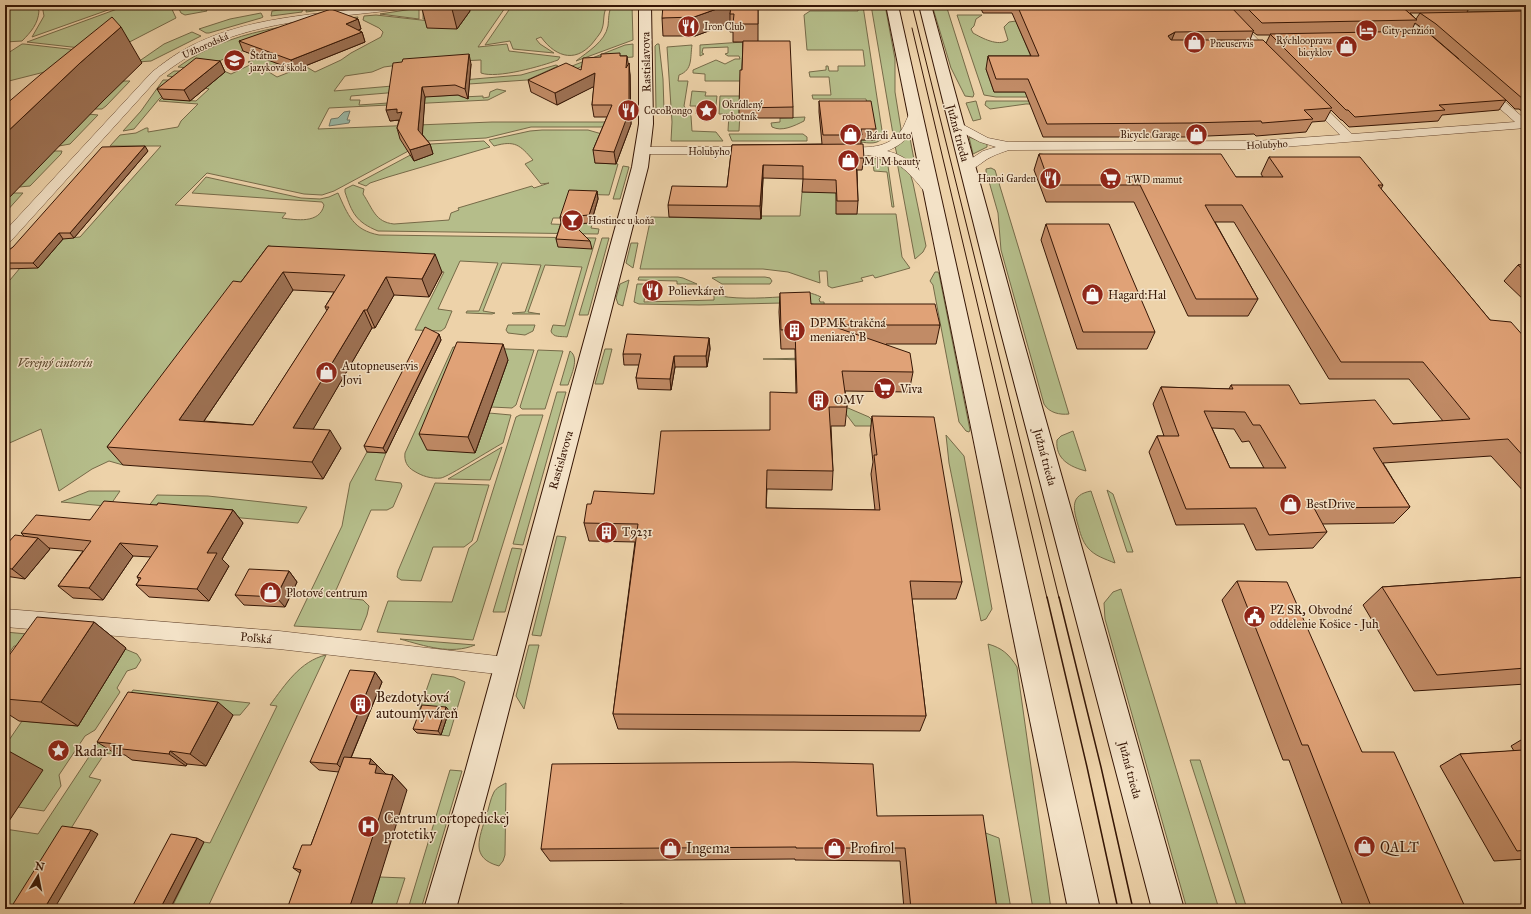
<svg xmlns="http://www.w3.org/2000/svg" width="1531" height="914" font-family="'IM FELL Great Primer',serif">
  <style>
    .green { fill: #b5bd8a; stroke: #766a48 }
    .water { fill: #99b8a6; stroke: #717766 }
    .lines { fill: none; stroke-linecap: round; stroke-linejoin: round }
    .street-casing { stroke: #64452e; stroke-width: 1 }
    .secondary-casing { stroke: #361605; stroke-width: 2 }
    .street { fill: #f3e2c7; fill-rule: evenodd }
    .secondary { fill: #f3e2c7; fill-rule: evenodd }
    .tram-far1 { stroke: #361605; stroke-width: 1 }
    .tram { stroke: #361605; stroke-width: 1.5 }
    .wall { fill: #c18b66; stroke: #361605; fill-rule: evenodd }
    .shaded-wall { fill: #9d7153; stroke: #361605 }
    .building { fill: #e0a277; stroke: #361605; fill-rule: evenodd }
    .labels { text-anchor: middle; stroke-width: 3; stroke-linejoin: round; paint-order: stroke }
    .far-poi-label { font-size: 10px; fill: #361605; stroke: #f3e2c7; text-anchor: start }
    .far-street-label { font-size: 10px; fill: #361605; stroke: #f3e2c7 }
    .street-label { font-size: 12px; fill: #361605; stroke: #f3e2c7 }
    .poi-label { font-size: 12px; fill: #361605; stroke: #f3e2c7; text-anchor: start }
    .park-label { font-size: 12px; font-style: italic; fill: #5c482d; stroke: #f3e2c7 }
    .near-poi-label { font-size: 14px; fill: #361605; stroke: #f3e2c7; text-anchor: start }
  </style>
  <rect width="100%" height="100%" fill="#edd2a9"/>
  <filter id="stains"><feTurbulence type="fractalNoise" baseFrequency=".005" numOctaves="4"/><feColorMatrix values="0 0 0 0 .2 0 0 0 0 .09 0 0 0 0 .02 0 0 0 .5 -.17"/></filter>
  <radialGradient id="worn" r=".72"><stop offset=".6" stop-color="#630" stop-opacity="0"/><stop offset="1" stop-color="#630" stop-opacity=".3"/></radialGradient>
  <g class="green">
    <path d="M17 5H35L39 11C38 24 31 32 22 41L5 42V26L9 23 5 22V10Z"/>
    <path d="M42 5H122L32 37 44 16Z"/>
    <path d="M128 5H170L176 18 114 50 107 51 27 42Z"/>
    <path d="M177 5H208L199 8 201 10 206 9 207 11 185 15 181 13Z"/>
    <path d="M308 5H359L306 12 307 6Z"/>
    <path d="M439 5H507L478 47 507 44 509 51 560 57 558 60C542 66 497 79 481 73V60L414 63 384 67 372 72 345 76 334 91 521 75 556 65 558 66 527 80 411 88V91L351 96 350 100H360L359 105 388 103 418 97 458 95 462 97 483 96V98L489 97 490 92 497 89 506 91 488 100 329 108 318 129 492 122H606L626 127H531L486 138 427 141 334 191 322 195 304 194 207 173 175 205 286 213 282 218C296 220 320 224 324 205L322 202 192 193 206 177 301 198 320 199 329 197 338 193C348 215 353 230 379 235L596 238 567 337C561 336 553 338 551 331L553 325 565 326 582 267 545 265 528 312 540 314H513L512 313 525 312 541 265 502 263 483 311 495 313 492 314 467 313H466L467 311H479L498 263 460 261 438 309 452 311 445 328 441 331 415 330 444 272 277 264 123 465 109 461 92 469 59 491 41 429 5 445V280H10L20 268 58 239 80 237 161 146H110L120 135 136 133 146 128H148V132L178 127 181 121 198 104 159 101 161 99 186 77 163 99 196 101 209 89 205 88 213 81 221 70 231 74 252 64 248 62 261 57 246 52 293 57 264 69 277 77 305 66 315 72 341 60 351 53 381 37 383 32 379 28 363 20 364 16 376 15 430 21 432 19H423V9Z"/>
    <path d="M514 5H608C602 13 605 21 602 29 601 33 597 37 595 40 578 63 557 59 541 37L536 39 540 44 554 53 513 49 510 41 485 45 511 7Z"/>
    <path d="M612 5H632L633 40 576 61C587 52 605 42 608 26 609 18 608 13 612 5Z"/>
    <path d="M781 5 863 6 883 137C878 145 869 143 860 142V140H878L876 129H873L866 99H813L812 95H831L829 77H810L809 72 826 70V66H828L829 71H838V66H865L863 50H807L804 15 810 11H858V9H781Z"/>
    <path d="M871 5H885L895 59V92L901 129V132L894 140Z"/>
    <path d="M932 5H946L974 94 973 97 965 96 951 68Z"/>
    <path d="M303 7 302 12 271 16 272 11Z"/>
    <path d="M419 8V19L380 14Z"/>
    <path d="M261 13 263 17 261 18 209 33H206L199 29 230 19Z"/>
    <path d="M957 15H982L976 19 974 26 971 29 973 33C982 38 998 47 1008 40L1004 27 1009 22 1016 21 1036 69H986L994 92H1082L1071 97H996L984 95Z"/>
    <path d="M358 17 357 20 242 51 201 69 178 67C230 29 296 24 358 17Z"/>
    <path d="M192 32 201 36 151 61 138 62 164 44Z"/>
    <path d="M743 42 742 81H705V74L693 73V70L716 60 725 64 735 59H740L739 56H728L725 54 728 53V47L703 48 702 53 704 54 700 56V45Z"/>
    <path d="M22 44H24L104 53V57L5 82V55Z"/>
    <path d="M633 44V57L595 60 572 71 567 68 625 45Z"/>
    <path d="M657 44H659L663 79 664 110 656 111 655 46Z"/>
    <path d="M692 45C690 58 693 70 679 75L678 81H688L684 106 691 116 692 131 716 132 723 141H671L672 122 667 47Z"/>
    <path d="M174 71H182L184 77 159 99 134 129 123 131 141 111 163 80H171L175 77 167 76Z"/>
    <path d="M119 81H130L106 106 102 109H95Z"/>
    <path d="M692 91 706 92 705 96H717L715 114H696V106H690Z"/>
    <path d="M720 96H741L739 131H728L729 114H719Z"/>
    <path d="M976 101 981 119 973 121 966 103Z"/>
    <path d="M986 101H1045L1077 104H1026L990 109 985 105Z"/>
    <path d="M88 114 98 115 70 144 59 146 62 140H65Z"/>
    <path d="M805 117 804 121C794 126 782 132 772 127L771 123 780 122V118Z"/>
    <path d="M542 130H588L602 134 595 163 618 164 609 195 573 194 561 218H553L551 224 577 225 593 222 591 228 599 229 598 234 378 231C356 222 352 213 345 192V189L353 185 364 189 363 194C373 209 375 222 394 224L449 220 451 213 459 210 458 208 532 186 534 188 549 183 541 184 525 164 533 160C520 145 515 140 494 146L489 140 530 131Z"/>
    <path d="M729 134H803L807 137V141H732Z"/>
    <path d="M969 137 987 144V147L973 154Z"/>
    <path d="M908 138H910L915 165 897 155 895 146Z"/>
    <path d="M484 141 490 147 388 177 370 183 366 186 358 183 431 144Z"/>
    <path d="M51 151H62L61 154 30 186 19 187 39 167Z"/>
    <path d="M872 158 882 160 888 166 894 207H892L887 172 874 171Z"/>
    <path d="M897 162 910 173 913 183 926 246 923 252 915 259Z"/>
    <path d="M623 166 629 167 620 199H613Z"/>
    <path d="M991 168 995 170 1069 414C1060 415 1049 413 1044 404L1001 250 998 213 986 171V169Z"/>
    <path d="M836 187 837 214H896L902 257 910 268 875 278 873 275 861 278 863 281 832 288 828 286 827 271H819L820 283 788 272 763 269H640L651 217 760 219 761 216H800L802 192H825Z"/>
    <path d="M13 193H23L5 213V199Z"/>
    <path d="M602 238H609L588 315H579Z"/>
    <path d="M631 243H638L633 268 626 263Z"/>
    <path d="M935 272H938L939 274 970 430 969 432 966 431 959 422 933 285 930 281Z"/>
    <path d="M639 277H678L683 278 697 284H677V281L638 280Z"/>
    <path d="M718 277H765L770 278 772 281 770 284H722L712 278Z"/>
    <path d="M629 280 623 305V306L618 304 616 298 620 284Z"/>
    <path d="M637 284H646L644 302 714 300V294C729 300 763 298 779 297 798 295 802 288 821 297L819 299 820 302H824L827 346 809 360 763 359 809 358 782 303 699 305 639 304 634 302Z"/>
    <path d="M508 325H535L533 331 525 335 508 333 506 330Z"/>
    <path d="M453 347 534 350 516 405 512 408 491 407 475 453 489 413 511 415 503 443C493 448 448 477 441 478 431 479 422 476 414 471 407 467 404 461 405 453Z"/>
    <path d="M605 349H612L603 384H595Z"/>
    <path d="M538 350 563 351 545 409H522L520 407Z"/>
    <path d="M570 351C580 358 571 375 568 385H560Z"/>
    <path d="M557 392H566L523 545 513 544Z"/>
    <path d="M843 408H848L869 417 871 419 872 426H855L843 410Z"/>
    <path d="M520 415H543L473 640 377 632 388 601 452 602 469 548 477 541 516 417Z"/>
    <path d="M1073 431 1086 471C1070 467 1055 459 1057 440L1061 436Z"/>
    <path d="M946 435 964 456 992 609 986 619 981 621 949 463Z"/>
    <path d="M502 447 490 480 448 479Z"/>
    <path d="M367 452 386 453 375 480 401 483 402 486 393 507 387 510H371L333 597 363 600 369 606 367 615 361 630 294 626 342 526 350 483Z"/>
    <path d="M435 483 489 485 472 541 464 547H433L421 581 401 580 397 577 398 571Z"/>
    <path d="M1107 490 1113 494 1133 552H1127Z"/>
    <path d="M89 491H120L111 504 148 507 157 495 208 496 307 507 298 523 61 502Z"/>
    <path d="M1091 491 1115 563C1105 559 1095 556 1088 548 1082 541 1080 532 1078 525 1073 508 1070 495 1091 491Z"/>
    <path d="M557 536 566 537 541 636 532 635Z"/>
    <path d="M512 548 522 549 505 612H493Z"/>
    <path d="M1121 589 1219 909H1187L1105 619 1104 603 1113 592Z"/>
    <path d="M5 632 38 635V648L14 646 5 659Z"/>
    <path d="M400 639 475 645C451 655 425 646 400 639Z"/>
    <path d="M988 644C1002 648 1009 654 1017 667L1051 909H1033Z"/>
    <path d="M529 645H539L524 709 516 696Z"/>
    <path d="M125 649 137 654 141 660 136 668 127 671 117 688 120 692 95 730 85 736 59 775 61 786 44 811 18 807 5 764V746L22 721 78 726Z"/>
    <path d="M326 655 207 909H171L204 842 210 843 277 706 270 705C285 685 300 661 326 655Z"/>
    <path d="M432 674 454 677 465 682 449 736 441 735 448 711 417 717Z"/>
    <path d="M133 690 250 703 240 715H233L145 705 116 755 105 753 89 777 101 780 21 909H5V829L38 834Z"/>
    <path d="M1190 760H1200L1247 909H1238Z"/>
    <path d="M450 770 462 771 421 909H408Z"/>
    <path d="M506 783 505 855 503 861 499 866C469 858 480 837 486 816 489 809 490 799 494 792 496 788 502 785 506 783Z"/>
    <path d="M975 829 999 838 1011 909H986Z"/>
    <path d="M380 877 405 878 395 909H370Z"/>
  </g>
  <path class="water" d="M350 111 347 120H350L349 123 329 126 331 119 338 118 344 112Z"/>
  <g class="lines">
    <defs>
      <g id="street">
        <path d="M390 5H414L409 8C345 17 278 18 217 42 196 50 178 63 160 76L10 242 5 243V231L152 72C161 65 170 58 180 52 242 15 320 15 390 5Z"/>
        <path d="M1214 5H1224L1273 55 1274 57 1273 59H1265Z"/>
        <path d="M1381 5H1392L1439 44 1440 46 1439 48H1431Z"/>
        <path d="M1485 87 1489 88 1526 120V128L1256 149 1009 150C1003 152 997 154 991 157 982 161 974 172 963 170L961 167 963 164 983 151 996 147 980 142 952 127 950 125 952 123H960L988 138 1008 142 1256 141 1340 135 1305 100 1311 97 1315 98 1352 134 1515 122 1481 92 1480 90Z"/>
        <path d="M914 112 918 113 920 115C913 133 905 144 887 151 909 156 922 172 935 189L937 192 935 195H927C898 157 887 154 841 155L837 154 835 151 837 148 841 147C861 147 886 151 900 132 905 126 906 119 910 113Z"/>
        <path d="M643 147H755L759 148 761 151 759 154 755 155 639 154 637 151 639 148Z"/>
        <path d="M5 609 279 631 506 657 513 659 516 666 513 673 506 675 279 649 5 627Z"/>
      </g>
      <g id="secondary">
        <path d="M639 5H651L653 124 648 167 493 772 456 909H424L465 772 632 167 639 124Z"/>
        <path d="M886 5H898L1100 909H1068Z"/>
        <path d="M919 5H931L1020 329 1184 909H1152L1000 329Z"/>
      </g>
    </defs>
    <use href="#street" class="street-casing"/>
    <use href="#secondary" class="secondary-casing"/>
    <use href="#street" class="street"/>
    <use href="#secondary" class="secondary"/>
    <g class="tram-far1">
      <path d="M912 5 1059 598"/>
      <path d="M912 28 1047 598"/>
    </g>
    <g class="tram">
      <path d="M1047 597 1087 767 1118 909"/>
      <path d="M1059 597 1101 767 1133 909"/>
    </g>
  </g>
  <g class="wall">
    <path d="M421 5H468L470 11 457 29 427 28Z"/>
    <path d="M758 5V41L793 107V118H739V108L742 70 743 42H733V32H730V23L695 36H663L662 18Z"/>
    <path d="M979 5H1471L1467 12 1526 11V114L1519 109H1515L1506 100 1499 110 1442 115 1438 121 1349 127 1342 120H1341L1331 110 1325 121 1312 122 1306 132 1256 136 1254 134 1185 137H1043L1025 92H994L986 69 988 56H1031L1012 13H983ZM1410 13H1420L1416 19ZM1415 23 1430 34 1459 59 1411 32ZM1253 32 1257 35H1270L1266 43 1250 40Z"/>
    <path d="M358 19 361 29 358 30 362 32 365 42 295 70 243 51 239 41Z"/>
    <path d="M620 56H627L630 75 631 124 616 164 595 163 593 150 607 117H594L592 105 594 86 557 105 531 92 528 80 581 70Z"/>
    <path d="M220 61 225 72 190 101 163 99 157 89Z"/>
    <path d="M402 62 471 64 468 99 458 95 425 97 422 134 430 144 433 154 414 161 400 139 397 128 399 120 390 121Z"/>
    <path d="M819 101 876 129 875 140H861V144L864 158 862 170H857L858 201 857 214H836V193L802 192 803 179 763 178 761 219 669 217 668 205 727 187 732 145 822 144 819 112Z"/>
    <path d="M148 151 74 238 63 239 38 268 5 269V253Z"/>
    <path d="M1039 154 1236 177H1263L1261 174 1269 157 1383 185 1381 189 1490 320 1526 339V494L1491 456 1383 463 1410 507 1394 523 1322 524 1327 532 1313 548 1256 550 1244 524 1176 525 1149 452 1157 436H1164L1153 404 1161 387 1229 389 1231 385 1300 404 1393 424 1443 421 1409 379H1329L1234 222H1215L1258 299 1248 316H1188L1134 202H1046L1034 170ZM1212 428 1234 429 1242 442 1249 441 1264 468H1230Z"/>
    <path d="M597 191 598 199 591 223 573 224 590 241 592 249 558 247 556 239 561 223 560 217Z"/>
    <path d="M1046 224 1155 332 1147 349H1077L1041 240Z"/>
    <path d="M268 246 442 272 429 297 394 295 375 328H372L313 429 341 448 323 479 123 465 107 447 241 282ZM293 290 334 292 325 307 327 311 253 425 204 421Z"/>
    <path d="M1526 264V302L1504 281 1518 265Z"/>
    <path d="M780 293 811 304 940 325 936 344H886L913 372 909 392 845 391 847 407 845 426H831L833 471 832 490 767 489 766 508 875 510 871 474 873 462 870 435 872 416 962 582 956 599H912L926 716 920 731 618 729 613 714 635 542 589 541 584 523 591 504 654 494 770 430 796 393 795 349H781L779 312Z"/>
    <path d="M439 334 441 340 386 453 367 452 364 446Z"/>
    <path d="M709 338 710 349 707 367H675L671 390 638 389 636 378 639 365H624L623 354Z"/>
    <path d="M508 360 475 453 427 450 419 434Z"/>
    <path d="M157 505 233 510 243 523 222 559 229 566 209 601 149 597 136 585 139 580 137 577 151 557 133 556 103 600 73 598 58 586 83 551 49 548 50 549 25 579 5 576V546L24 536 21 533 90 520Z"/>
    <path d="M289 571 297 582 285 607 244 605 235 595Z"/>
    <path d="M1526 577V684L1414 691 1363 605 1382 587Z"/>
    <path d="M1237 581 1362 752 1466 909H1344L1289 760H1283L1222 600Z"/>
    <path d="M94 622 126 648 78 726 19 721 5 712V661Z"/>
    <path d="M375 672 382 682 351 758 371 759 386 774 393 775 407 790 300 873 293 868 311 845 339 772 319 770 310 762Z"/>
    <path d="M446 707 449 711 441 735 417 733 413 729Z"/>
    <path d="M233 715 206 766 187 764 186 766 132 760 125 755 116 754 97 742Z"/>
    <path d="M1526 737V859L1494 861 1440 766 1460 754 1514 751 1511 746Z"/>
    <path d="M877 816 997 909H904L900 861 795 860V859L550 861 541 849Z"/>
  </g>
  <g class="shaded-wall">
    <path d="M451 5H468L470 11 457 29Z"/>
    <path d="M728 5H732L730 14V23L695 36 694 17Z"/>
    <path d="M358 19 361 29 350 34 346 24Z"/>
    <path d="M121 27 142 63 104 100 5 202V134L80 63Z"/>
    <path d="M362 32 365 42 295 70 291 60Z"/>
    <path d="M1175 32 1170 44 1168 36Z"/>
    <path d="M469 54 471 64 468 99 465 89Z"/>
    <path d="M220 61 225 72 190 101 184 90Z"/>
    <path d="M629 63 630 75 631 124 616 164 614 152Z"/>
    <path d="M595 73 597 85 557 105 555 93Z"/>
    <path d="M422 87 425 97 422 140 418 130Z"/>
    <path d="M397 109 402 112 400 123 399 120 390 121 386 110Z"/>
    <path d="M430 144 433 154 414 161 410 150Z"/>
    <path d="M145 146 148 151 74 238 70 233Z"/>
    <path d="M763 165V178L761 219 760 206Z"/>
    <path d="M597 191 598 199 591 223 589 215Z"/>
    <path d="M59 233 63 239 38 268 33 263Z"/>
    <path d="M435 254 442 272 429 297 422 279Z"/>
    <path d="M283 272 293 290 193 437 179 420Z"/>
    <path d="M386 277 394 295 375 328 367 310Z"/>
    <path d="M364 310 372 328 304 445 293 428Z"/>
    <path d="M439 334 441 340 386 453 383 448Z"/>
    <path d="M709 338 710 349 707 367 706 356Z"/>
    <path d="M503 344 508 360 475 453 468 437Z"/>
    <path d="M674 356 675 367 671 390 670 379Z"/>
    <path d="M330 430 341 448 323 479 312 462Z"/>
    <path d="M233 510 243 523 222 559 229 566 209 601 197 589 207 553Z"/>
    <path d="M38 538 50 549 25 579 12 569Z"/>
    <path d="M120 543 133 556 103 600 89 588Z"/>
    <path d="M289 571 297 582 285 607 276 597Z"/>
    <path d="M94 622 126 648 78 726 41 702Z"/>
    <path d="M375 672 382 682 345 772 337 764Z"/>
    <path d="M218 702 233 715 206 766 190 754Z"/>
    <path d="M446 707 449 711 441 735 438 731Z"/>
    <path d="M5 749 43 770 5 827Z"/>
    <path d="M170 751 187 764 186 766 169 754Z"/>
    <path d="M371 759 392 780 393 775 407 790 370 909H349L375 773 369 764Z"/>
    <path d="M91 830 98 834 54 909H44Z"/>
    <path d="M197 838 204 842 170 909H160Z"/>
  </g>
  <g class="building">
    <path d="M663 5H728L694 17 662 18Z"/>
    <path d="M731 5H758V24H733L734 14H730Z"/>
    <path d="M1017 5H1229L1254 31 1175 32 1168 36 1171 40H1263L1332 108 1304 110 1313 119 1262 123 1261 121 1190 123 1047 124 1028 79H996L988 56H1039Z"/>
    <path d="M1244 5H1400L1417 20 1262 23Z"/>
    <path d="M331 9 358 19 346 24 362 32 291 60 239 41Z"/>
    <path d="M1524 11H1526V98L1523 99 1436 24 1420 13Z"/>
    <path d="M112 17 121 27 80 63 5 134V105L40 75Z"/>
    <path d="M1426 31 1506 100 1439 105 1445 110 1355 117 1348 110H1346L1270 34Z"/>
    <path d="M743 41H790L793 107 739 108 740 70H742Z"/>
    <path d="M620 53V56H627L626 68 629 63V112L614 152 593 150 612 105H592L595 73 555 93 528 80 566 63 581 70 583 58 601 57V54Z"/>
    <path d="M469 54 465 89 455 85 422 87 418 130 430 144 410 150 397 128 402 112 397 113V109L386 110 393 63 402 62 403 59Z"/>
    <path d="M196 58 220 61 184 90 157 89Z"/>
    <path d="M819 101H871L876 129H861L862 135H823Z"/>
    <path d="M863 144 864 158H856L858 201H837L836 180 803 179V166L763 165 760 206 668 205 672 186 727 187 732 145Z"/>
    <path d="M145 146 70 233H59L33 263H5V253L13 247 102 147Z"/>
    <path d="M1039 154H1221L1236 177H1283L1269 157H1360L1383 185H1378L1490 320 1511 322 1526 339V459L1508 439 1373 448 1410 507 1314 508 1327 532 1269 535 1256 508 1186 509 1157 436H1179L1161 387 1233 389 1231 385H1289L1300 404 1375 400 1393 424 1470 419 1423 362H1341L1242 205H1205L1258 299H1196L1140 185H1050ZM1204 411 1245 412 1253 425H1260L1286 468H1230Z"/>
    <path d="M569 190 597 191 589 215 566 217 590 241 556 239 563 217H560Z"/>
    <path d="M1046 224H1109L1155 332H1083Z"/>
    <path d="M268 246 435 254 422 279 386 277 367 310H364L293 428 330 430 312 462 107 447 233 281 241 282ZM283 272 345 275 325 307H329L253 425 179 420Z"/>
    <path d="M1526 264V272L1518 265Z"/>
    <path d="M810 292 811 304H935L940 325H829L910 353 913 372 842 371 847 407H829L833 471 767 470 766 508 880 510 874 455H877L872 416 934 417 962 582 910 581 926 716 613 714 638 524 584 523 587 504H591L594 491 654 494 661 431 770 430V392L797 393 795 329 781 330 780 293Z"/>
    <path d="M425 327 439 334 383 448 364 446Z"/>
    <path d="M627 334 709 338 706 356H674L670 379 636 378 641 354H623Z"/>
    <path d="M457 342 503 344 468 437 419 434Z"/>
    <path d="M104 501 157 505 158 503 233 510 207 553H217L197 589 136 585 141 578 137 577 158 546 120 543 89 588 58 586 91 541 21 533 36 515 90 520Z"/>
    <path d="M15 535 38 538 12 569 5 568V546Z"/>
    <path d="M249 569 289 571 276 597 235 595Z"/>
    <path d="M1526 577V668L1437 675 1382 587Z"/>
    <path d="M1237 581 1287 582 1362 752H1394L1466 909H1372L1308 745H1302Z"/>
    <path d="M37 617 94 622 41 702 5 699V661Z"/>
    <path d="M350 670 375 672 337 764 310 762Z"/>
    <path d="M128 692 218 702 190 754 170 751 169 754 113 748 116 744 97 742Z"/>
    <path d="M422 705 446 707 438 731 413 729Z"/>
    <path d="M1523 750 1526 755V850L1517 851 1460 754Z"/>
    <path d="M344 757 371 759 369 764 377 765 375 773 393 775 349 909H287L301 870 293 868 302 845H311Z"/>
    <path d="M794 762 873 764 877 816 983 815 997 909H911L905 848H796V847L541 849 552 764Z"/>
    <path d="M62 826 91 830 44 909H10Z"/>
    <path d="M171 834 197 838 160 909H131Z"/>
    <path d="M620 904 665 909H619Z"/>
  </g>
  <defs>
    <symbol id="restaurant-disc" viewBox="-11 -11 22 22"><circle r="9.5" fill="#8f2418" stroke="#f3e2c7"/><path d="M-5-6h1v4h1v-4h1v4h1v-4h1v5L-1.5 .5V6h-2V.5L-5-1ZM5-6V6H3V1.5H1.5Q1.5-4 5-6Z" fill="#fff"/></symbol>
    <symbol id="hotel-disc" viewBox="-11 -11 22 22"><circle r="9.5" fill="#8f2418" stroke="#f3e2c7"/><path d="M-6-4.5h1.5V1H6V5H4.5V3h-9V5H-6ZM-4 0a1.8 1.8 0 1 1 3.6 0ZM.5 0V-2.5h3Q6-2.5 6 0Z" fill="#fff"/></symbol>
    <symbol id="shop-disc" viewBox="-11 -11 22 22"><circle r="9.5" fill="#8f2418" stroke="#f3e2c7"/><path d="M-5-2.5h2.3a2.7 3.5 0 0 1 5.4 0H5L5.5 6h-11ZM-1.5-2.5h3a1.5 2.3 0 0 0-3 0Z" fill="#fff"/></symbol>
    <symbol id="school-disc" viewBox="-11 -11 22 22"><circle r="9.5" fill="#8f2418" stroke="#f3e2c7"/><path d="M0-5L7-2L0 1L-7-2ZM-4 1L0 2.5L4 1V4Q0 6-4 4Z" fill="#fff"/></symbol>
    <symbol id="sight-disc" viewBox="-11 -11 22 22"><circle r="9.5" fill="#8f2418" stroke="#f3e2c7"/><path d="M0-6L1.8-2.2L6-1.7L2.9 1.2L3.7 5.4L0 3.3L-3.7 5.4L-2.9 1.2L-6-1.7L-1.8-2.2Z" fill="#fff"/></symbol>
    <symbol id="supermarket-disc" viewBox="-11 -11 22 22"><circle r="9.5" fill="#8f2418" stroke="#f3e2c7"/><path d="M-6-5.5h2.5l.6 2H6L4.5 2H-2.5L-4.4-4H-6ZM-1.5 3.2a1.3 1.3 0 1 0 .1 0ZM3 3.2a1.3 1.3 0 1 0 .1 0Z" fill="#fff"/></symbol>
    <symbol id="bar-disc" viewBox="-11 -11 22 22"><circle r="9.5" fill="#8f2418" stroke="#f3e2c7"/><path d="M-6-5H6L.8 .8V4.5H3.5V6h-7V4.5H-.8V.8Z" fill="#fff"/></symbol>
    <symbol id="building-disc" viewBox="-11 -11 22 22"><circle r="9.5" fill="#8f2418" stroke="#f3e2c7"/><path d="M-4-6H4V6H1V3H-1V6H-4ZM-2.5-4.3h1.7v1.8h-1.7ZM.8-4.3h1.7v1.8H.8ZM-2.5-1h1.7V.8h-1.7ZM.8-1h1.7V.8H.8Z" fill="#fff"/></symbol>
    <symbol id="civic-disc" viewBox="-11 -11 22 22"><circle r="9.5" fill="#8f2418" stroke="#f3e2c7"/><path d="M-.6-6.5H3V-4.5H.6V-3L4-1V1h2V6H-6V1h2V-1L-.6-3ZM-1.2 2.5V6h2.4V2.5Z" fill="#fff"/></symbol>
    <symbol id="hospital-disc" viewBox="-11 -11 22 22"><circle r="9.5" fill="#8f2418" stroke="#f3e2c7"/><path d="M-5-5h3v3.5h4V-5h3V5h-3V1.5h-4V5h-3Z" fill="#fff"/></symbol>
  </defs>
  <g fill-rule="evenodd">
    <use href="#restaurant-disc" x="676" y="14" width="25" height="25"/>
    <use href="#hotel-disc" x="1354" y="18" width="25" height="25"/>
    <use href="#shop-disc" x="1182" y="30" width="25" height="25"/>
    <use href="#shop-disc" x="1334" y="34" width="25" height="25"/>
    <use href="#school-disc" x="222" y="48" width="25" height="25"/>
    <use href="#restaurant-disc" x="616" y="98" width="25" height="25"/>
    <use href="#sight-disc" x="694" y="98" width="25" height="25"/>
    <use href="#shop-disc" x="1184" y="122" width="25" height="25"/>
    <use href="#shop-disc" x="838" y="122" width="25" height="25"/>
    <use href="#shop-disc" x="836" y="148" width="25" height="25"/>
    <use href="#restaurant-disc" x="1038" y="166" width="25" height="25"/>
    <use href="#supermarket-disc" x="1098" y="166" width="25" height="25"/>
    <use href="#bar-disc" x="560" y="208" width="25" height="25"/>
    <use href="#restaurant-disc" x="640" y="278" width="25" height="25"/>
    <use href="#shop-disc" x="1080" y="282" width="25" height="25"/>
    <use href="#building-disc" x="782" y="318" width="25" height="25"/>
    <use href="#shop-disc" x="314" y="360" width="25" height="25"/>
    <use href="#supermarket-disc" x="872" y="376" width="25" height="25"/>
    <use href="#building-disc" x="806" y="388" width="25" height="25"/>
    <use href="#shop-disc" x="1278" y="492" width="25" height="25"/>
    <use href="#building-disc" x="594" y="520" width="25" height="25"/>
    <use href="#shop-disc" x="258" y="580" width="25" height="25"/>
    <use href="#civic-disc" x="1242" y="604" width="25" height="25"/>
    <use href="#building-disc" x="348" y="692" width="25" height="25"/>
    <use href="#sight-disc" x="46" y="738" width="25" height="25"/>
    <use href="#hospital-disc" x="356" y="814" width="25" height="25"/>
    <use href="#shop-disc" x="1352" y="834" width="25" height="25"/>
    <use href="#shop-disc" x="658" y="836" width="25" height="25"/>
    <use href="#shop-disc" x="822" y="836" width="25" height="25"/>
  </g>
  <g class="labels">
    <g class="far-poi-label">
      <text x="704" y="30">Iron Club</text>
      <text x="1382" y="34">City penzión</text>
      <text x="1332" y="44" text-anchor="end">Rýchlooprava<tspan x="1332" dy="12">bicyklov</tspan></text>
      <text x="1210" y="47">Pneuservis</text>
      <text x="250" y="59">Štátna<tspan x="250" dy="12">jazyková škola</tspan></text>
      <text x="722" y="108">Okrídlený<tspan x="722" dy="12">robotník</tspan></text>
      <text x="644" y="114">CocoBongo</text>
      <text x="1180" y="138" text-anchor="end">Bicycle Garage</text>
      <text x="866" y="139">Bárdi Auto</text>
      <text x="864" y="165">M | M beauty</text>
      <text x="1036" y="182" text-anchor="end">Hanoi Garden</text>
      <text x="1126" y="183">TWD mamut</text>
      <text x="588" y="224">Hostinec u koňa</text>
    </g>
    <g class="far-street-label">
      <text transform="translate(205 45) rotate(-24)" y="4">Užhorodská</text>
      <text transform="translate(1267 144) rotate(-3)" y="4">Holubyho</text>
      <text x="709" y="155">Holubyho</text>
    </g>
    <g class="street-label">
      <text transform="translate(646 62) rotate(-91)" y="4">Rastislavova</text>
      <text transform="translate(958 133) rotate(75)" y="4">Južná trieda</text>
      <text transform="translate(1045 457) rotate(75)" y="4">Južná trieda</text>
      <text transform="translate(561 460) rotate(-74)" y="4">Rastislavova</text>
      <text transform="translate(256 638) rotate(5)" y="4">Poľská</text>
      <text transform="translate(1130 770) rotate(75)" y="4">Južná trieda</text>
    </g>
    <g class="poi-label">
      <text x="668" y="295">Polievkáreň</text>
      <text x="1108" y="299">Hagard:Hal</text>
      <text x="810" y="327">DPMK trakčná<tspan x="810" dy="14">meniareň B</tspan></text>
      <text x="342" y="370">Autopneuservis<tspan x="342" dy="14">Jovi</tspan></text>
      <text x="900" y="393">Viva</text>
      <text x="834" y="404">OMV</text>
      <text x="1306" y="508">BestDrive</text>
      <text x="622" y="536">T9231</text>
      <text x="286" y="597">Plotové centrum</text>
      <text x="1270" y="614">PZ SR, Obvodné<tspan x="1270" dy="14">oddelenie Košice - Juh</tspan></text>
    </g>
    <g class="park-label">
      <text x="55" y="367">Verejný cintorín</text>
    </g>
    <g class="near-poi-label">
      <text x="376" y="702">Bezdotyková<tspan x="376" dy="16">autoumyváreň</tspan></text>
      <text x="74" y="756">Radar II</text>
      <text x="384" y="823">Centrum ortopedickej<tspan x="384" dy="16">protetiky</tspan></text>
      <text x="1380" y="852">QALT</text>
      <text x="686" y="853">Ingema</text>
      <text x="850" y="853">Profirol</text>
    </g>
  </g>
  <rect width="1531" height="914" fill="none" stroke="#edd2a9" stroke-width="20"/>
  <rect x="6" y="6" width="1519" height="902" fill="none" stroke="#361605" stroke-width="2"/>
  <rect x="10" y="10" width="1511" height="894" fill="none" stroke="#361605"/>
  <g transform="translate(38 876) rotate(10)" stroke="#f3e2c7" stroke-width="3" paint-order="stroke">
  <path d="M0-3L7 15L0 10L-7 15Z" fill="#361605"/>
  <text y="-6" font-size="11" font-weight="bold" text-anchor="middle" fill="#361605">N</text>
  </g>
  <rect width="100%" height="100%" filter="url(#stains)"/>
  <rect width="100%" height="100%" fill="url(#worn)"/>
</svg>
